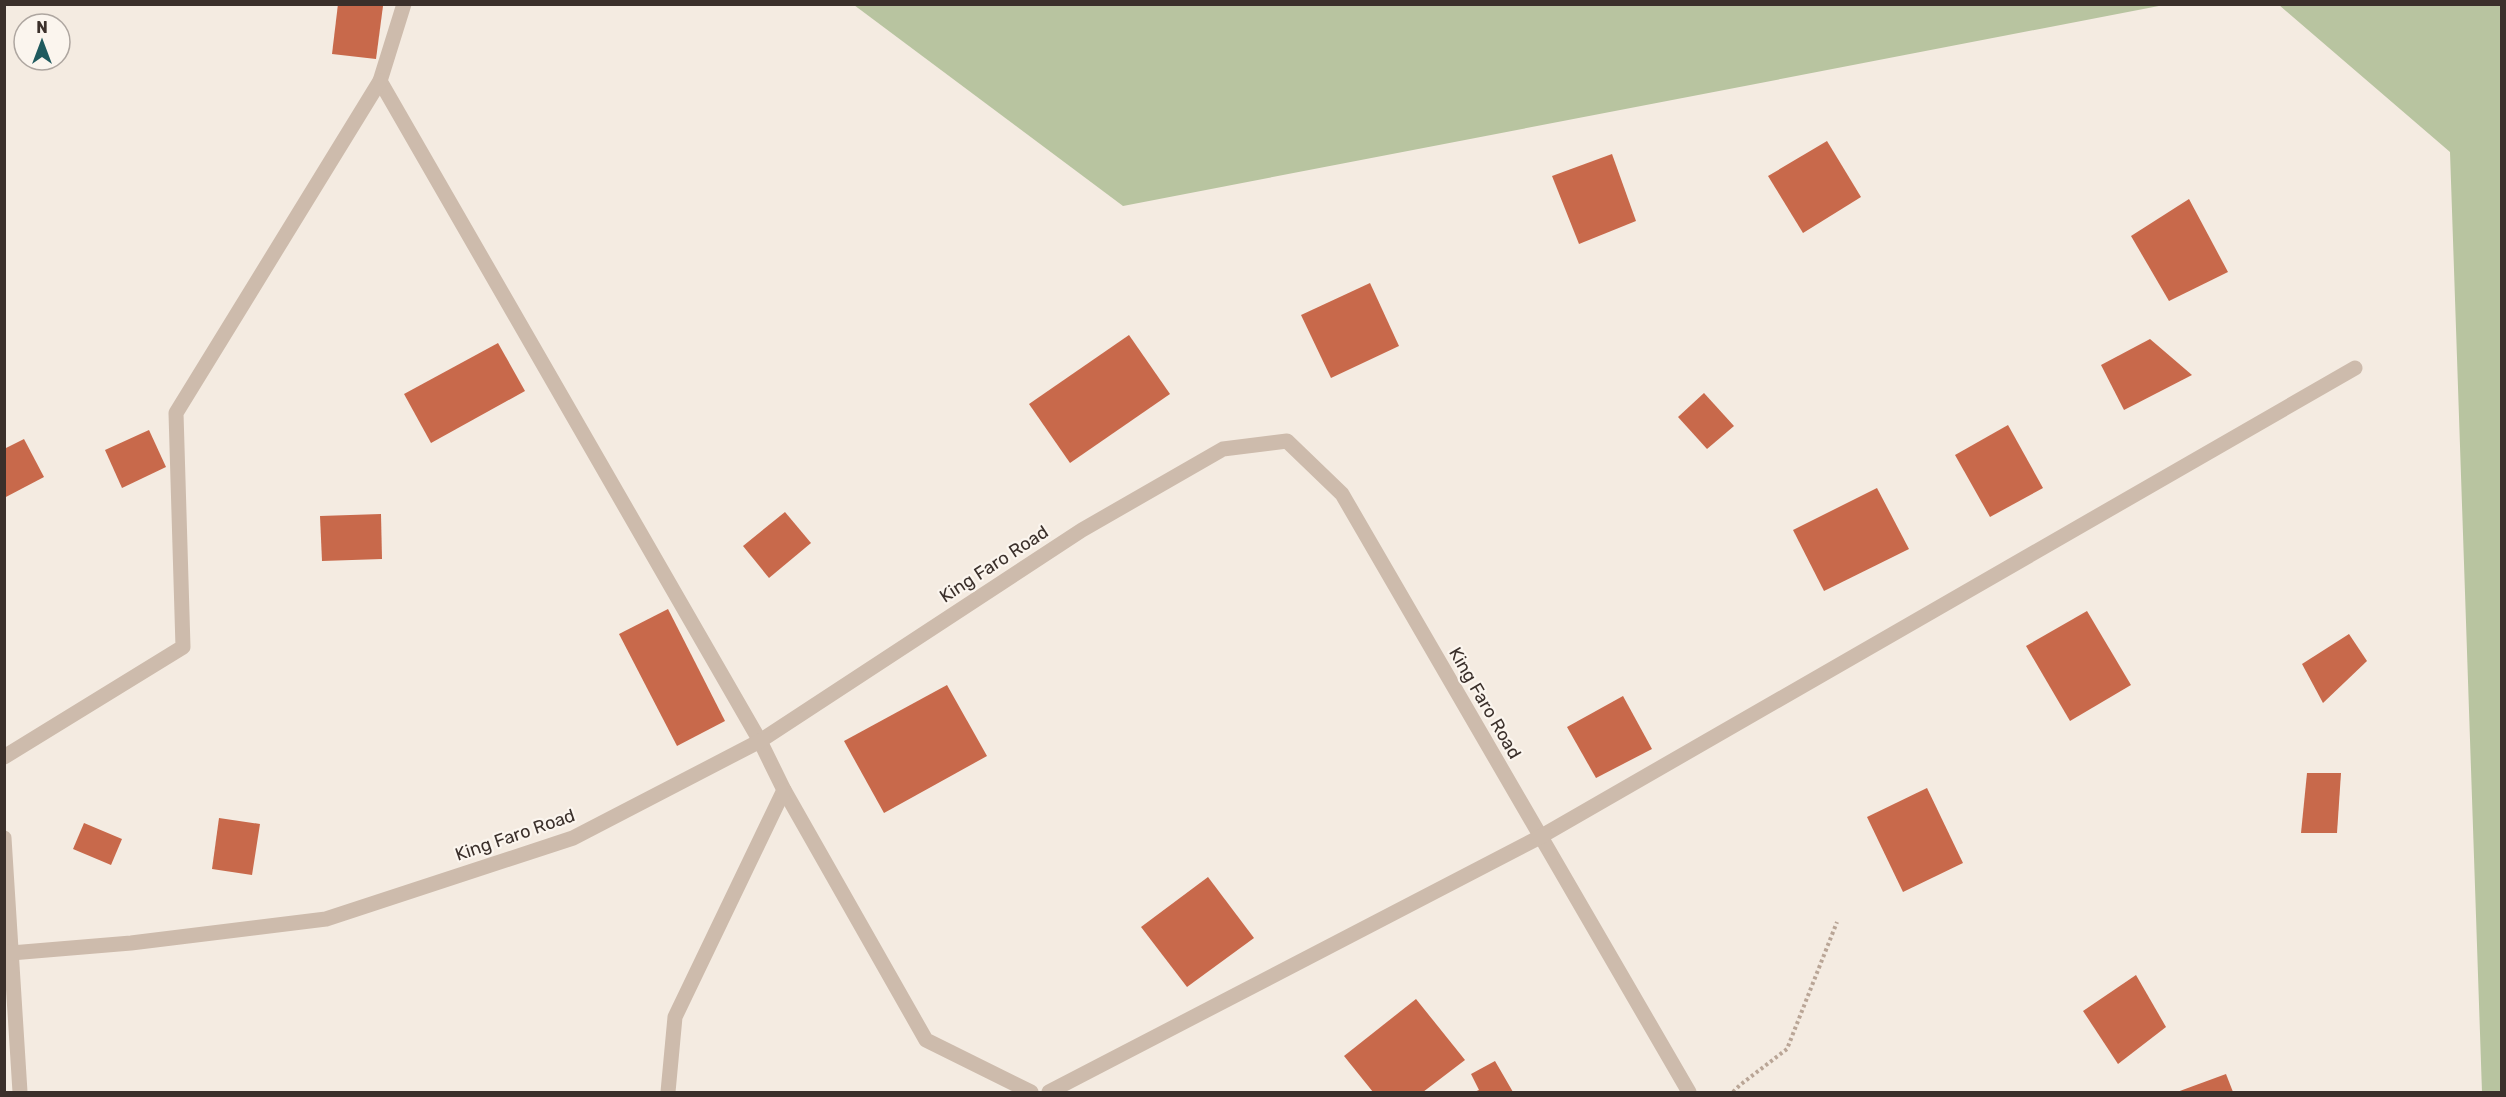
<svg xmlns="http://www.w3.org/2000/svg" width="2506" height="1097" font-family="Rubik,sans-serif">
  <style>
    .green { fill: #b8c4a0 }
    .building { fill: #c8694b }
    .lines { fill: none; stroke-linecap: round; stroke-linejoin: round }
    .path { stroke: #b9a596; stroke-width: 4; stroke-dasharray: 3 3; stroke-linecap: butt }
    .street { stroke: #cdbbac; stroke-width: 15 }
    .labels { text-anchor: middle; stroke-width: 4.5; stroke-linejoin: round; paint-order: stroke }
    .street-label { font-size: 18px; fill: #3b302b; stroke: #fbf5ee }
  </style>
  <rect width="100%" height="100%" fill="#f4ebe1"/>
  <g class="green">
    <path d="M854 5H2164L1123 206Z"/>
    <path d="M2279 5H2501V1092H2482L2450 152Z"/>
  </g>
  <g class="building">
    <path d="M338 4 383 6 376 59 332 54Z"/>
    <path d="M1827 141 1861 197 1803 233 1768 176Z"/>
    <path d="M1612 154 1636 221 1579 244 1552 176Z"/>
    <path d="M2189 199 2228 272 2169 301 2131 236Z"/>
    <path d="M1370 283 1399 346 1331 378 1301 315Z"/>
    <path d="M1129 335 1170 394 1070 463 1029 404Z"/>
    <path d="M2150 339 2192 375 2124 410 2101 365Z"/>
    <path d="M498 343 525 391 431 443 404 394Z"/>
    <path d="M1704 393 1734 426 1707 449 1678 417Z"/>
    <path d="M2008 425 2043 488 1990 517 1955 455Z"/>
    <path d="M149 430 166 467 122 488 105 450Z"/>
    <path d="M24 439 44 477 4 498V449Z"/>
    <path d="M1877 488 1909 549 1824 591 1793 530Z"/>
    <path d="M785 512 811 543 769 578 743 546Z"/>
    <path d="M381 514 382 559 322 561 320 516Z"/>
    <path d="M668 609 725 721 677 746 619 634Z"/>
    <path d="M2087 611 2131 685 2070 721 2026 646Z"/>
    <path d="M2349 634 2367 661 2323 703 2302 664Z"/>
    <path d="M947 685 987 756 884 813 844 741Z"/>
    <path d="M1623 696 1652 749 1596 778 1567 727Z"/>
    <path d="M2307 773H2341L2337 833H2301Z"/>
    <path d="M1927 788 1963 863 1903 892 1867 817Z"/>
    <path d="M219 818 260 824 252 875 212 869Z"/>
    <path d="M84 823 122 839 111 865 73 849Z"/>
    <path d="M1208 877 1254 938 1187 987 1141 927Z"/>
    <path d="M2136 975 2166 1027 2118 1064 2083 1011Z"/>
    <path d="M1416 999 1465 1060 1423 1092H1373L1344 1056Z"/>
    <path d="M1495 1061 1513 1092H1474L1479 1090 1471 1074Z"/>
    <path d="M2226 1074 2233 1092H2177Z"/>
  </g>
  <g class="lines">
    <path class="path" d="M1733 1092 1740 1085 1787 1049 1837 922"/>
    <g class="street">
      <path d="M404 4 380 81 760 741 784 790 926 1040 1031 1092"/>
      <path d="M4 757 183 647 176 413 380 81"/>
      <path d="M4 838 20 1092"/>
      <path d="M4 951 11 953 131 943 326 919 573 838 760 741 1082 530 1223 449 1287 441 1342 494 1689 1092"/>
      <path d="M668 1092 675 1017 784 790"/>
      <path d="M1049 1092 1540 837 2355 368"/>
    </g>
  </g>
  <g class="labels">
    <g class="street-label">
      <text transform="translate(994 564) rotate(-33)" y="6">King Faro Road</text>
      <text transform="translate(1485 703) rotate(60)" y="6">King Faro Road</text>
      <text transform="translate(515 835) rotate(-19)" y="6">King Faro Road</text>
    </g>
  </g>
  <rect width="2506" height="1097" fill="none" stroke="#3b302b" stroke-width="12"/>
  <g transform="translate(42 42)"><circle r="28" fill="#fbf5ee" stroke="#aea6a0" stroke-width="1.5"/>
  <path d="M0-4.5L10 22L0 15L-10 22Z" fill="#1f5a5e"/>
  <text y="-9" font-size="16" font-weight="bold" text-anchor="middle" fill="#3b302b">N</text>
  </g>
</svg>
